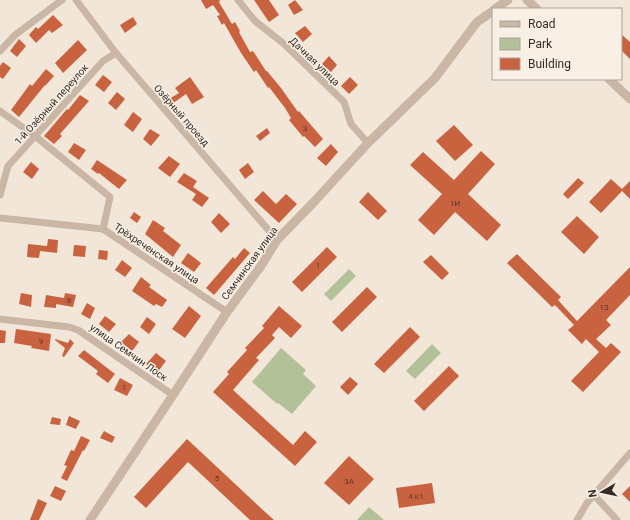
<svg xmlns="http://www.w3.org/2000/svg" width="630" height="520" font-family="Roboto,sans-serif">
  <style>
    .green { fill: #b3c198 }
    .building { fill: #c9633f }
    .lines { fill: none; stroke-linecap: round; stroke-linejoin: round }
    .minor { stroke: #cab6a4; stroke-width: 7 }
    .tertiary { stroke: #cab6a4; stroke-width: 9 }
    .labels { text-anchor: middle; stroke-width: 3; stroke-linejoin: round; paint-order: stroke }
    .number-label { font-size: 8px; fill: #5a392c }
    .street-label { font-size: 10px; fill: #352b26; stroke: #f9f0e5 }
  </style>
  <rect width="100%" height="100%" fill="#f2e6d9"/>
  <g class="green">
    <path d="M349 269 356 276 331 301 324 294Z"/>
    <path d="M432 344 441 353 415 379 406 371Z"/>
    <path d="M281 348 306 370 303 374 316 386 292 414 278 403 277 404 252 382Z"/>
    <path d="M369 507 384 520H357Z"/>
  </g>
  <g class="building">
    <path d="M201 0H220L219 2 232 24 235 22 240 31 239 32 250 52 253 51 266 71H267L281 88 298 112 299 111 323 139 315 147 304 136 303 137 289 120 291 118 285 108 269 87 268 88 256 70 254 72 241 53 224 23 222 25 217 16 220 15 213 5 206 9Z"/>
    <path d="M254 0H269L279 15 269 22Z"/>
    <path d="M295 0 303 10 294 15 288 5Z"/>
    <path d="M53 15 63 25 52 33 49 30 36 43 29 35 36 27 38 29Z"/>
    <path d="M133 17 137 24 125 33 120 25Z"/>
    <path d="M305 26 312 34 303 42 295 33Z"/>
    <path d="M621 34 630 42V59L621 50Z"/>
    <path d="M19 39 26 46 17 57 10 51Z"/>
    <path d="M78 40 87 50 63 73 55 63Z"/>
    <path d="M329 56 337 65 331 72 322 64Z"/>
    <path d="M3 62 11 68 3 79 0 77V66Z"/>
    <path d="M46 69 54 76 45 86V85L19 117 11 110 30 84 32 86Z"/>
    <path d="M103 75 112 82 104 92 95 85Z"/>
    <path d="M190 77 204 97 192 104 186 94 172 104 169 99 179 93 175 88Z"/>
    <path d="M350 77 358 85 349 94 341 86Z"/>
    <path d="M117 92 125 99 116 110 108 103Z"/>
    <path d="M80 95 89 101 60 134 62 136 54 144 44 136 67 109 68 110Z"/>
    <path d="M133 112 142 119 133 132 124 125Z"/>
    <path d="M454 125 473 145 455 161 436 141Z"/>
    <path d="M267 128 270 133 260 141 256 136Z"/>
    <path d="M150 129 160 135 151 146 143 139Z"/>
    <path d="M74 143 86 150 79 160 68 152Z"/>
    <path d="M331 144 338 152 326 166 317 158Z"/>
    <path d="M481 151 495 164 468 194 501 225 487 241 455 212 434 235 418 220 442 194 410 165 423 152 454 180Z"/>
    <path d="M169 156 180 164 170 177 158 168Z"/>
    <path d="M97 160 127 180 119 189 99 173 98 174 91 169Z"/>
    <path d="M31 162 39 169 32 179 23 172Z"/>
    <path d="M248 163 254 172 245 179 239 170Z"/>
    <path d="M184 173 197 181 193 187 209 198 202 207 192 200 196 194 177 182Z"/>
    <path d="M578 178 584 183 568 199 563 194Z"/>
    <path d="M611 179 622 189 630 181V199L622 191 601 213 589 202Z"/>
    <path d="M263 191 276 204 286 194 297 204 279 223 254 200Z"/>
    <path d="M368 192 387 211 378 220 359 202Z"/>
    <path d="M134 212 141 217 137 223 130 218Z"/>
    <path d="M219 213 230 224 221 233 211 222Z"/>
    <path d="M577 216 599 237 584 254 561 232Z"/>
    <path d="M153 220 165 228 163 231 181 245 173 257 145 234Z"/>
    <path d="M48 239 58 240 57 253 40 251 39 258 27 257 28 244 47 246Z"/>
    <path d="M74 245 86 246 85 257 73 256Z"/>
    <path d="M327 247 337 257 302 292 292 282Z"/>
    <path d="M244 248 250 253 214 295 206 288 233 257 235 259Z"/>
    <path d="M99 250 108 251 107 260 98 259Z"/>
    <path d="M188 253 201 263 194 272 181 263Z"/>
    <path d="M517 254 561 297 558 300 577 321 630 267V295L606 320 611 325 596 339 606 348 611 343 621 352 583 392 571 381 599 352 586 339 582 344 568 330 574 325 555 305 552 307 507 263Z"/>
    <path d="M431 255 449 273 442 280 423 262Z"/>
    <path d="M122 260 132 268 125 277 115 270Z"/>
    <path d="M141 277 151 285 149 287 167 300 162 307 156 304 154 306 132 291Z"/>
    <path d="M367 287 377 297 342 332 332 322Z"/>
    <path d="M21 293 32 295 31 307 19 304Z"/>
    <path d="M65 293 76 295 73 307 56 304V308L44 307 46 295 64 298Z"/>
    <path d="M87 303 95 308 90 319 81 314Z"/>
    <path d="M189 306 201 316 185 338 172 329Z"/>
    <path d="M279 306 302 326 291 338 279 327 272 335 275 338 256 358 259 360 233 390 293 445 305 431 317 442 295 466 213 392 229 374 227 372 247 350 245 348 264 328 262 326Z"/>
    <path d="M105 316 116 324 109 332 99 324Z"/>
    <path d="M147 317 156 324 149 334 140 327Z"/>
    <path d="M410 327 420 337 384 373 374 364Z"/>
    <path d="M16 329 51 334 49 351 31 348 32 346 14 343Z"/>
    <path d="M0 330 6 331 5 343H0Z"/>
    <path d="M129 334 139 342 132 351 121 342Z"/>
    <path d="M55 339 68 343 70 339 74 343 64 357 62 356 65 348 55 340Z"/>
    <path d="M84 350 115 374 108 383 96 374 98 371 78 356Z"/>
    <path d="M156 353 166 361 157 373 146 364Z"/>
    <path d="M449 366 459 376 424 411 414 401Z"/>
    <path d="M350 377 358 384 348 395 340 387Z"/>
    <path d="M120 378 133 385 127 396 114 390Z"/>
    <path d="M69 416 80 421 76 429 66 425Z"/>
    <path d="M52 417 61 419 60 425 50 424Z"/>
    <path d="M104 431 115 437 112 443 100 438Z"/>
    <path d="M81 436 90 440 84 451 83 450 67 481 61 478 67 466 64 465 71 450 74 451Z"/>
    <path d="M187 439 264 511 274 520H250L188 462 146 508 134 497Z"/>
    <path d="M349 456 374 479 349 505 324 483Z"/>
    <path d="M432 483 435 503 399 508 396 488Z"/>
    <path d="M55 486 66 491 61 501 50 496Z"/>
    <path d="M630 486V502L622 494Z"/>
    <path d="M38 499 47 503 39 520H30Z"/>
  </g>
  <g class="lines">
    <g class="minor">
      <path d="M76 0 116 53 277 240"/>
      <path d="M238 0 255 21 283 43 344 102 351 124 368 143"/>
      <path d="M0 51 15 35 62 0"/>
      <path d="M0 111 35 136 110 197 103 229"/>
      <path d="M0 195 8 166 103 61 116 53"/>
      <path d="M0 218 103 229 227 312"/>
      <path d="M0 319 69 327 78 330 173 395"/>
      <path d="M594 495 617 520"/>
      <path d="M577 520 587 503 630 453"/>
    </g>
    <g class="tertiary">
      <path d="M527 0 537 9"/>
      <path d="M495 9 508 0"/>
      <path d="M609 79 630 99"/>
      <path d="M90 520 173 395 227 312 261 266 277 240 312 204 368 143 435 78 477 22 493 11"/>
    </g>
  </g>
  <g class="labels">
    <g class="number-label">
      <text x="305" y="131">3</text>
      <text x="455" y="206">1И</text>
      <text x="318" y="268">1</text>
      <text x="69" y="303">8</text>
      <text x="604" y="310">1З</text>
      <text x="41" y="344">9</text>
      <text x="124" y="390">1</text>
      <text x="217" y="481">5</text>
      <text x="349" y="484">3А</text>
      <text x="416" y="499">4 к1</text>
    </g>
    <g class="street-label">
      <text transform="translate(315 61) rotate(44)" y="4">Дачная улица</text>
      <text transform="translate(51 104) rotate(-48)" y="4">1-й Озёрный переулок</text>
      <text transform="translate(182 115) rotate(49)" y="4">Озёрный проезд</text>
      <text transform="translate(157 253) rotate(34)" y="4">Трёхреченская улица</text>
      <text transform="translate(249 263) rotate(-54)" y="4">Семчинская улица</text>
      <text transform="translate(129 352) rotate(35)" y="4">улица Семчин Лоск</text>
    </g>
  </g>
  <rect x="492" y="8" width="130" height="72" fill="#f9f0e5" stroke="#aba199"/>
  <rect x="500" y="21" width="20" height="6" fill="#cab6a4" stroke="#aba199"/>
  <text x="528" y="28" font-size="12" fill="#352b26">Road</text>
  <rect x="500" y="38" width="20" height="12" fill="#b3c198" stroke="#aba199"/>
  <text x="528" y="48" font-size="12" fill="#352b26">Park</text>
  <rect x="500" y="58" width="20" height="12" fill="#c9633f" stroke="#aba199"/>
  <text x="528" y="68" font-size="12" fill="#352b26">Building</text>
  <g transform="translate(602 492) rotate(261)" stroke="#f9f0e5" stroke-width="3" paint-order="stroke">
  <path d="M0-3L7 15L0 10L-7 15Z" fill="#352b26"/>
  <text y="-6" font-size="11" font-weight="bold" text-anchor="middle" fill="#352b26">N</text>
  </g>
</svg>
